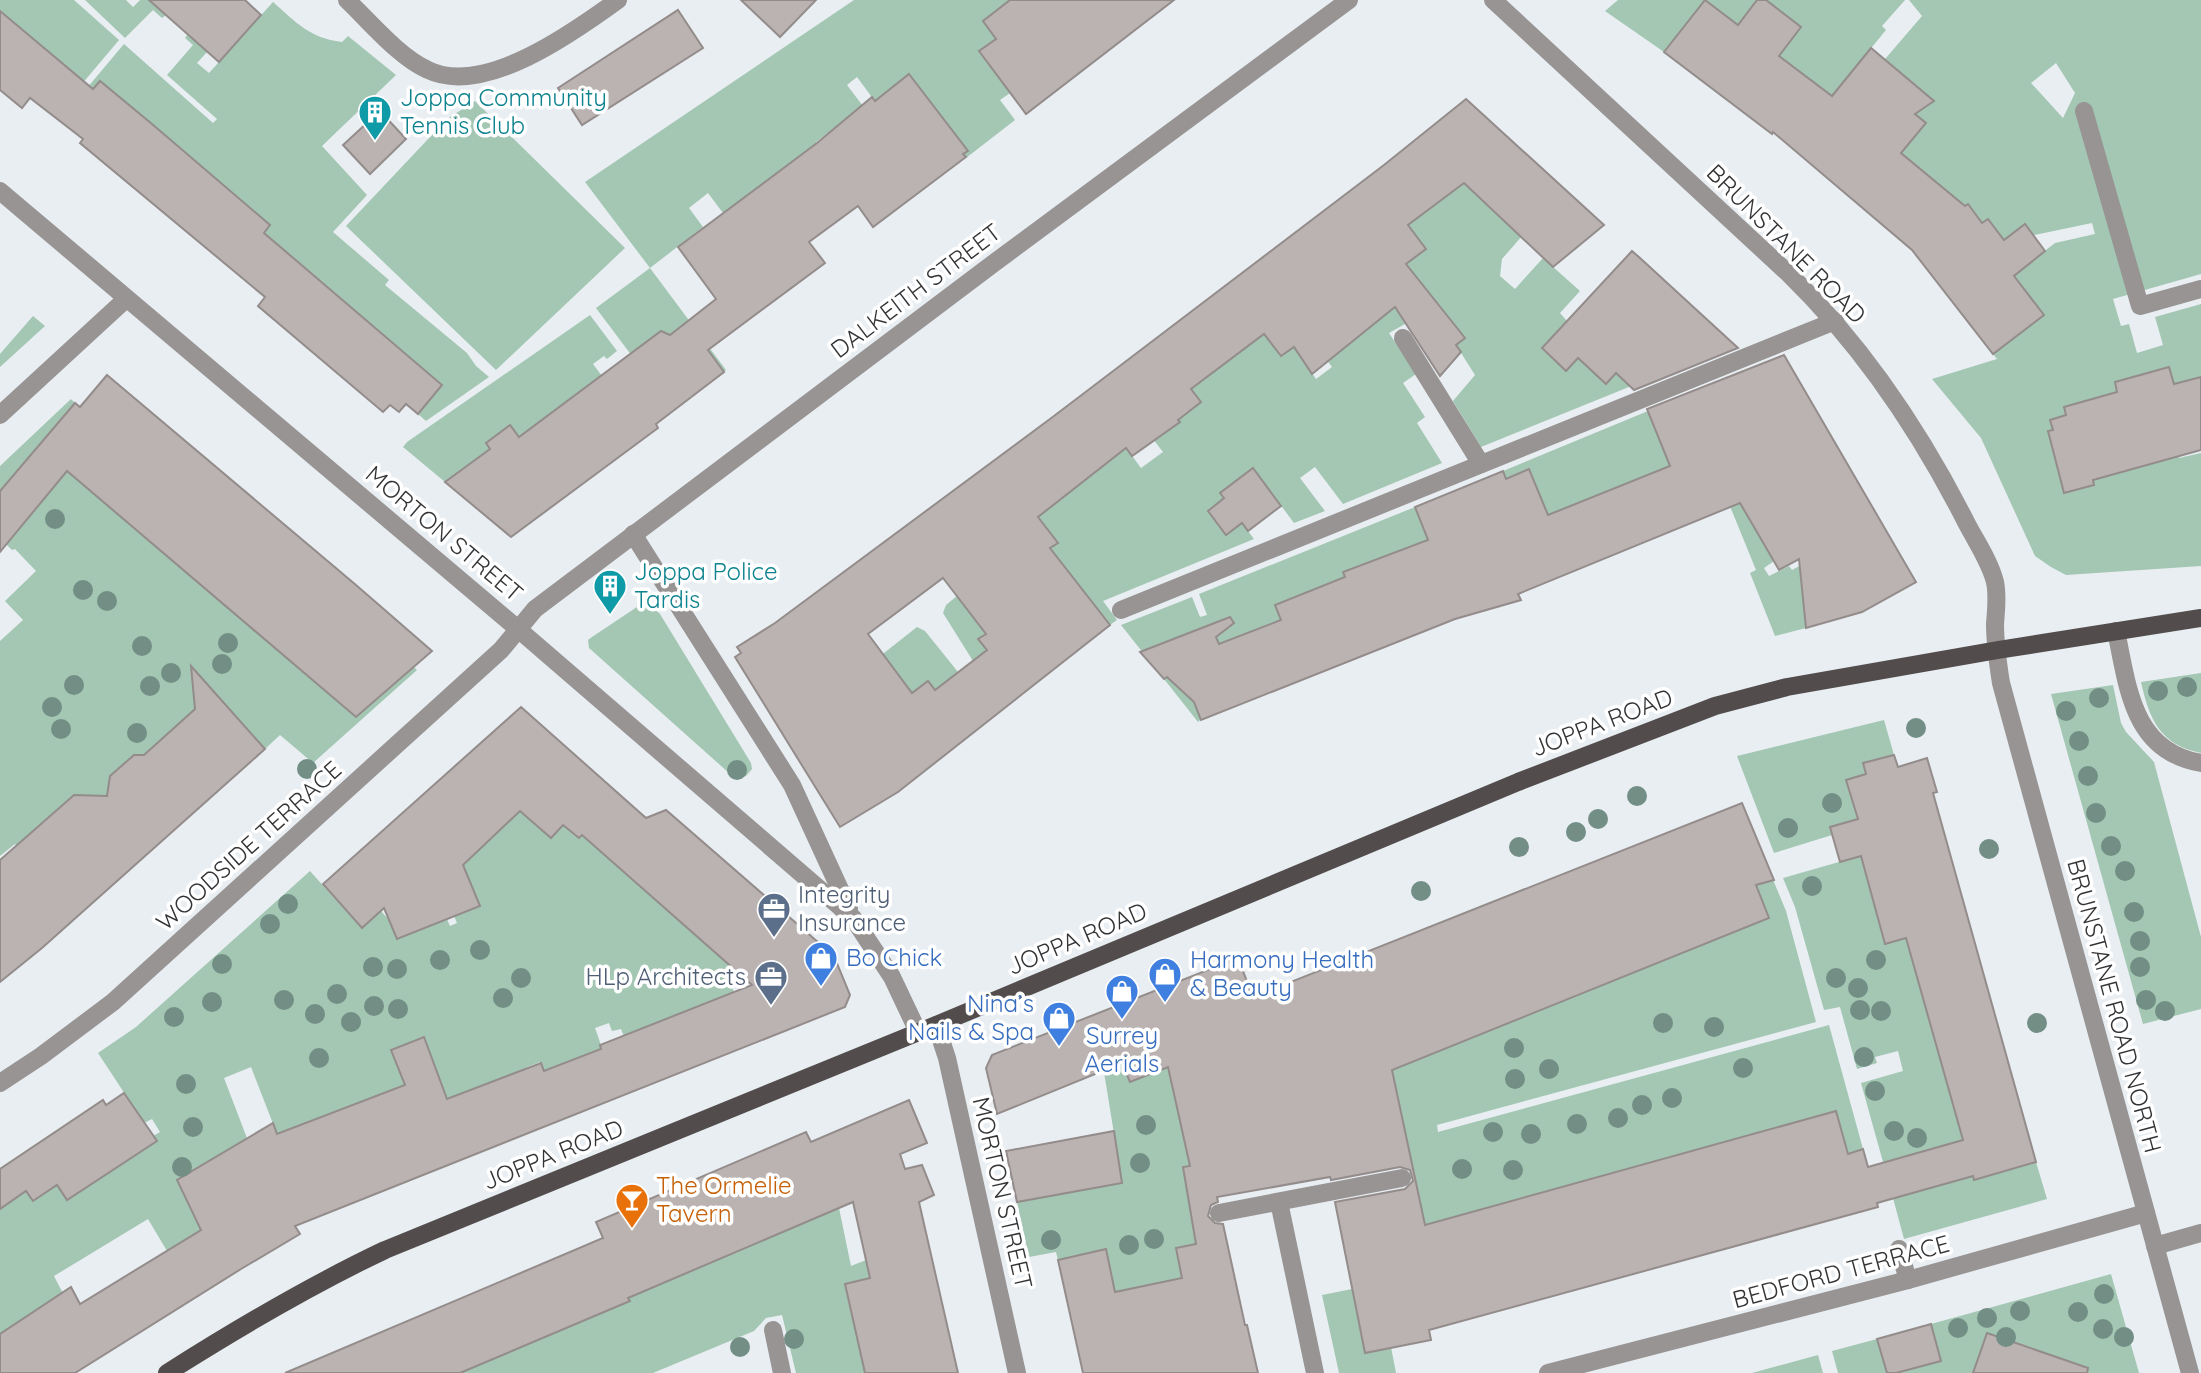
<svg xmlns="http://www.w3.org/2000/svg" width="2201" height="1373" font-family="Quicksand,sans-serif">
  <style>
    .green { fill: #a3c7b3; fill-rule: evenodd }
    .building { fill: #bab3b2; stroke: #938c8b; stroke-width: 2; fill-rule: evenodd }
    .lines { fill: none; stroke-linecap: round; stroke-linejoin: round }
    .minor { stroke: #979493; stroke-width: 18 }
    .major { stroke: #524d4c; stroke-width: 18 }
    .tree { fill: #728e85 }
    .labels { text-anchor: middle; stroke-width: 7; stroke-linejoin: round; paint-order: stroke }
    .culture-label { font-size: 24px; fill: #0d838f; stroke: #fff; text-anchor: start }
    .street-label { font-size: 24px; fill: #333436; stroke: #fff }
    .service-label { font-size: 24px; fill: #4e5e75; stroke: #fff; text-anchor: start }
    .shop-label { font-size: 24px; fill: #366cbe; stroke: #fff; text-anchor: start }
    .food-label { font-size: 24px; fill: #c56008; stroke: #fff; text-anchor: start }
  </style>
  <rect width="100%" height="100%" fill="#e9eef3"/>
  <g class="green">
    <path d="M0 0H74L119 40 60 110 25 32 0 11Z"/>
    <path d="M85 0H126L133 7 140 0H149L166 15 162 18 153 10 125 38Z"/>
    <path d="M854 0H1010L983 21 996 39 979 52 1010 93 1000 100 1015 120 966 158 921 99 909 74 897 83 907 96 888 119 857 77 847 85 878 126 829 132 816 142 826 155 807 169 843 217 837 222 791 162 723 213 708 193 689 208 703 227 650 268 726 370 724 372 686 322 670 335 661 331 635 360 596 308 650 268 585 182Z"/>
    <path d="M1618 0H1705L1664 52 1605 11Z"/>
    <path d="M1705 0H1757L1747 13 1754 19 1745 31Z"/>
    <path d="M1766 0H1905L1882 26 1886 30 1854 69 1867 80 1922 16 1909 0H2201V274L2113 299 2121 326 2129 324 2137 353 2163 345 2155 317 2201 304V377L2166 386 2135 377 2115 382 2123 412 2099 397 2064 407 2066 415 2050 420 2053 430 2048 431 2065 493 2094 485 2093 480 2137 468 2171 425 2179 458 2201 453V566L2066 575 2051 567 2035 556 1981 438 1932 379 1997 359 1993 354 2043 315 2013 275 2055 243 2095 234 2092 223 2001 242 1997 231 1988 219 1982 223 1968 204 1911 248 1940 185 1901 153 1926 124 1915 114 1933 101 1917 87 1796 151 1770 50 1787 45 1801 27ZM2056 63 2075 93 2063 118 2031 83Z"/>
    <path d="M273 2C296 22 309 38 342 42L348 36 396 75 322 146 367 195 333 232 389 280 385 285 467 353 476 366 489 377 426 421 418 414 442 385 276 243 244 255 269 225 100 81 74 110 71 107 124 44 213 123 217 119 167 75 193 45 185 38 188 34 207 52 197 63 209 73Z"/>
    <path d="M475 101 625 248 496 370 346 226 447 119Z"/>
    <path d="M1523 150 1528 155 1485 202 1522 236 1502 259 1500 276 1515 289 1543 258 1580 291 1560 313 1567 321 1542 349 1566 371 1607 328 1617 375 1661 374 1481 447 1453 401 1475 375 1456 345 1396 308 1405 324 1389 333 1416 374 1403 383 1425 417 1417 423 1442 463 1343 504 1315 467 1300 478 1325 511 1294 523 1253 468 1220 493 1224 498 1208 511 1226 535 1242 523 1254 539 1103 601 1117 620 1110 625 1077 582 1035 560 1057 542 1030 506 1089 461 1054 415 1073 401 1107 445 1138 447 1130 453 1141 468 1163 452 1139 421 1172 428 1179 422 1166 404 1188 412 1201 402 1189 386 1211 369 1176 323 1187 315 1223 364 1264 334 1280 356 1294 347 1316 379 1332 367 1309 336 1357 186 1413 259 1426 249 1408 225 1465 183Z"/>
    <path d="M590 315 617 351 607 359 604 356 593 364 602 376 519 437 510 425 486 443 495 455 466 466 445 482 403 447 407 442Z"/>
    <path d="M33 316 45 326 0 367V354Z"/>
    <path d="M1685 396 1737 483 1774 561 1764 568 1769 576 1789 566 1792 570 1816 557 1806 628 1775 636 1750 573 1756 570Z"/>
    <path d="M71 399 75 403 34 452 73 442 95 495 109 507 174 432 142 503 127 523 140 534 156 514 408 662 417 670 313 763 280 735 265 749 209 688 200 707 160 741 184 768 157 771 143 755H134L110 776 109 784 140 818 84 911 78 916 15 844 0 856V641L23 620 5 601 36 571 15 549 12 550 6 544 53 487 24 463 0 491V466Z"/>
    <path d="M1648 411 1667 459 1698 482 1547 516 1529 469 1506 479 1503 471Z"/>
    <path d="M1415 507 1460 617 1455 620 1431 561 1219 644 1211 625 1199 629 1194 702 1201 719 1198 722 1164 679 1172 673 1152 648 1144 654 1121 625 1192 597 1200 617 1207 615 1199 594Z"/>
    <path d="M957 596 965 607 999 623 978 639 987 651 973 661 943 613 946 605Z"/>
    <path d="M640 605 654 608 660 614 751 763 752 769 746 776 735 778 729 773 589 648 588 640 592 637Z"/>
    <path d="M917 627 925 631 958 672 919 702 896 671 837 690Z"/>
    <path d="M2201 673V753C2160 745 2149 719 2141 682Z"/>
    <path d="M2113 685 2121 723 2126 732 2154 762 2201 937V1009L2143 1024 2051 694Z"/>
    <path d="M1884 720 1894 755 1863 763 1866 774 1847 780 1858 819 1830 827 1832 835 1774 853 1737 756Z"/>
    <path d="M430 788 470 832 500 804 549 813 537 826 551 838 563 825 578 838 582 835 729 964 727 975 734 992 625 1039 621 1029 612 1031 609 1023 595 1028 602 1048 544 1071 540 1062 527 1067 533 1084 494 1099 488 1083 464 1092 486 1149 375 1096 360 1102 375 1142 307 1123 277 1134 251 1067 224 1078 258 1167 219 1159 177 1180 196 1219 207 1227 167 1251 148 1219 54 1276 71 1309 0 1359V1209L11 1169 33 1201 57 1185 67 1200 156 1141 153 1136 160 1132 152 1119 144 1123 98 1053 136 1027 310 871 361 928 381 911 389 920 397 939 447 919 450 926 457 923 454 916 480 906 472 887 419 799Z"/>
    <path d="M1944 832 1886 944 1968 921 1908 944 1974 1180 2036 1162 2047 1199 1904 1239 1893 1198 1914 1154 1883 1162 1861 1083 1903 1071 1898 1051 1875 1057 1877 1063 1857 1069 1840 1007 1824 1010 1795 907 1783 878Z"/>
    <path d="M1764 858 1786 911 1816 1022 1437 1125 1438 1132 1829 1025 1863 1149 1848 1154 1483 1210 1441 1220 1426 1295 1435 1328 1429 1330 1422 1293 1355 1306 1365 1352 1391 1347 1396 1373H1339L1322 1295 1352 1289 1350 1277 1403 1207 1421 1204 1380 1013Z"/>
    <path d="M1166 1041 1213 1240 1176 1248 1182 1278 1154 1284 1140 1332 1077 1346 1072 1327 1120 1316 1106 1250 1058 1260 1056 1252 1029 1257 1017 1202 1122 1183 1103 1066 1123 1058 1130 1082 1140 1078 1137 1070Z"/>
    <path d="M839 1208 851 1266 866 1260 872 1283 863 1280 845 1284 851 1314 870 1310 865 1373H796L782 1315 766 1318 754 1331 653 1373H460L629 1301 628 1298Z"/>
    <path d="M2111 1274 2139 1373H1896L1941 1361 1931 1324Z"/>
    <path d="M1877 1339 1887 1373H1838L1832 1351Z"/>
    <path d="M1818 1355 1823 1373H1752Z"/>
  </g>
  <g class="building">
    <path d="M149 0H245L261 15 219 62Z"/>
    <path d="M741 0H816L780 37Z"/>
    <path d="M1010 0H1174L1026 114 979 51 996 39 983 21Z"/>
    <path d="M1705 0 1738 25 1757 0H1766L1801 27 1779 56 1832 96 1871 48 1934 101 1915 114 1926 123 1901 153 1965 206 1968 204 1982 223 1988 219 2004 240 2025 224 2045 251 2014 276 2044 315 1993 354 1912 250 1773 132 1772 134 1664 52Z"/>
    <path d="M678 10 703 48 582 125 558 88Z"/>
    <path d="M0 11 93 89 100 81 152 124 270 225 264 233 442 385 418 414 406 404 399 412 390 405 383 412 258 306 265 297 80 143 83 139 30 98 22 108 0 90Z"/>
    <path d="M909 74 968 151 963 154 966 157 873 227 858 206 809 242 825 263 708 350 724 372 656 424 658 428 511 537 445 482 490 449 486 443 510 425 519 437 661 331 670 335 716 299 678 247 817 143 872 97 875 101Z"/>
    <path d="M1466 99 1604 225 1553 267 1464 183 1408 225 1426 249 1406 264 1465 338 1456 345 1461 352 1440 376 1395 307 1312 374 1294 347 1281 356 1264 334 1191 389 1201 402 1178 420 1180 422 1132 456 1126 448 1038 517 1058 543 1050 548 1110 625 898 792 840 827 735 657 741 653 737 647 775 623 1054 416 1384 165ZM943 578 986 634 978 639 987 650 935 690 928 681 912 693 868 634Z"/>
    <path d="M380 111 406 139 370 174 343 145Z"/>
    <path d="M1632 251 1640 258 1738 348 1634 390 1616 373 1606 384 1578 358 1566 371 1542 348Z"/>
    <path d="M1784 355 1916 582 1862 612 1806 628 1799 559 1779 570 1740 503 1518 594 1521 600 1455 619 1201 720 1194 702 1167 677 1164 679 1140 652 1230 617 1234 623 1216 637 1219 644 1281 620 1275 605 1345 577 1343 572 1428 540 1415 507 1503 471 1506 479 1529 469 1548 515 1670 466 1647 409Z"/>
    <path d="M2169 367 2174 384 2201 377V450L2093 480 2094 485 2064 493 2048 431 2053 430 2050 420 2066 415 2064 407 2117 392 2115 382Z"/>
    <path d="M107 375 356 585 432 651 356 717 67 471 0 552V491L75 403 80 407Z"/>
    <path d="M1253 468 1281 506 1248 531 1242 523 1226 535 1208 511 1224 498 1220 493Z"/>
    <path d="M191 666 265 749 42 948 0 982V860L74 795 107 796 110 776 134 755H144L195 709Z"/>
    <path d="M521 707 646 818 666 810 834 956 850 995 845 1007 295 1226 300 1234 241 1269 75 1373H0V1334L71 1287 80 1304 201 1230 177 1180 273 1123 277 1134 405 1085 391 1050 424 1037 447 1099 541 1063 544 1071 601 1049 600 1045 752 985 582 835 579 838 563 825 551 838 520 811 463 865 480 906 397 939 384 908 362 928 323 884Z"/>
    <path d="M1894 755 1898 767 1927 758 1937 792 1933 793 2036 1162 1974 1180 1973 1176 1877 1203 1878 1207 1429 1330 1431 1340 1365 1353 1335 1202 1405 1189 1413 1181 1410 1170 1400 1167 1331 1180 1330 1177 1217 1197 1218 1202 1211 1205 1208 1216 1215 1223 1223 1224 1245 1325H1247L1258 1373H1083L1058 1260 1106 1249 1115 1292 1182 1278 1176 1248 1196 1244 1183 1167 1190 1166 1168 1067 1130 1082 1122 1063 997 1114 986 1068 992 1055 1238 958 1253 997 1742 803 1774 880 1756 885 1769 918 1392 1070 1425 1225 1836 1111 1848 1154 1863 1149 1868 1167 1963 1140 1906 938 1885 944 1861 856 1840 862 1830 827 1858 819 1846 780 1866 774 1863 763Z"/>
    <path d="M124 1093 157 1141 67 1200 57 1185 33 1201 26 1191 0 1209V1169L103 1100 106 1105Z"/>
    <path d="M909 1100 927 1143 900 1154 905 1169 922 1165 934 1195 919 1202 958 1373H865L845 1284 870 1278 853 1202 628 1298 630 1301 460 1373H285L603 1238 596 1222 806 1132 811 1142Z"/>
    <path d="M1114 1131 1122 1183 1017 1202 1006 1151Z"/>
    <path d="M1931 1324 1941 1361 1896 1373H1887L1877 1339Z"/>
    <path d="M1987 1333 2088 1368 2087 1373H1973Z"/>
  </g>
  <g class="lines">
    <g class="minor">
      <path d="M347 0C370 22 399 57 428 70 484 97 574 32 618 0"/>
      <path d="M1493 0 1789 274C1863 346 1921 433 1967 524 1977 543 1990 562 1995 582 1998 596 1996 610 1995 624 1995 643 1998 664 2001 683L2190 1373"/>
      <path d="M2084 111 2140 306 2201 289"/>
      <path d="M0 191 518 629 853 918 892 977 918 1032"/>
      <path d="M1403 338 1481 464"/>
      <path d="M0 415 126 299"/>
      <path d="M633 534 792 785 849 909"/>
      <path d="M1121 610 1835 321"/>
      <path d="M2116 631C2128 687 2132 751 2201 763"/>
      <path d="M936 1025 947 1058 1017 1373"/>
      <path d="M0 1083 41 1056 113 1002 501 650 535 609 994 263 1349 0"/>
      <path d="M1279 1202 1315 1373"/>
      <path d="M1219 1213 1402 1178"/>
      <path d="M2155 1246 2201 1233"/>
      <path d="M1899 1249 1908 1280"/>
      <path d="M773 1330 782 1373"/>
      <path d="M1548 1373 1908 1280 2146 1213"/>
    </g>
    <path class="major" d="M167 1373C238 1328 309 1286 385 1250L936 1025 1518 782 1715 706 1787 687 1998 650 2201 618"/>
  </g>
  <g class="tree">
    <circle cx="55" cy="519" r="10"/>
    <circle cx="83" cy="590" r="10"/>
    <circle cx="107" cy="601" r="10"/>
    <circle cx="228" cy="643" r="10"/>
    <circle cx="142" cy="646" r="10"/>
    <circle cx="222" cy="664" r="10"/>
    <circle cx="171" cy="673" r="10"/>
    <circle cx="74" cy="685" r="10"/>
    <circle cx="150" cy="686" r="10"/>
    <circle cx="2187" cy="687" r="10"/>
    <circle cx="2158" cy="691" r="10"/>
    <circle cx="2099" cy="698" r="10"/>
    <circle cx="52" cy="707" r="10"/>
    <circle cx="2066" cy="711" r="10"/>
    <circle cx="1916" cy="728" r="10"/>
    <circle cx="61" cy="729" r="10"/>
    <circle cx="137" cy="733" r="10"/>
    <circle cx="2079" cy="741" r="10"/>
    <circle cx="307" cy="769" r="10"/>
    <circle cx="737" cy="770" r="10"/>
    <circle cx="2088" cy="776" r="10"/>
    <circle cx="1637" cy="796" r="10"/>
    <circle cx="1832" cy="803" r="10"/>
    <circle cx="2096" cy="813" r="10"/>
    <circle cx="1598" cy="819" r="10"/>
    <circle cx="1788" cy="828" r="10"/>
    <circle cx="1576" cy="832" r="10"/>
    <circle cx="2111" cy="846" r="10"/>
    <circle cx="1519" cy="847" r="10"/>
    <circle cx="1989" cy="849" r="10"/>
    <circle cx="2125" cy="871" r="10"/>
    <circle cx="1812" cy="886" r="10"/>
    <circle cx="1421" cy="891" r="10"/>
    <circle cx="288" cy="904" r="10"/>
    <circle cx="2134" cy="912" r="10"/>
    <circle cx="270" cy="924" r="10"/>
    <circle cx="2140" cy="941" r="10"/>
    <circle cx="480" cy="950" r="10"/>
    <circle cx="440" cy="960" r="10"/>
    <circle cx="1876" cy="960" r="10"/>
    <circle cx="222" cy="964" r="10"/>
    <circle cx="373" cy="967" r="10"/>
    <circle cx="2140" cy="967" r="10"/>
    <circle cx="397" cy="969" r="10"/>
    <circle cx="521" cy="978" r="10"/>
    <circle cx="1836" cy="978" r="10"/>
    <circle cx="1858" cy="988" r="10"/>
    <circle cx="337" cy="994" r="10"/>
    <circle cx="503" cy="998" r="10"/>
    <circle cx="284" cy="1000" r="10"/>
    <circle cx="2146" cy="1000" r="10"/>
    <circle cx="212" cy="1002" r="10"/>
    <circle cx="374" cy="1006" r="10"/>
    <circle cx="398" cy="1009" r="10"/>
    <circle cx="1860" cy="1010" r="10"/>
    <circle cx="1881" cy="1011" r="10"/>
    <circle cx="2165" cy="1011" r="10"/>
    <circle cx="315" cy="1014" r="10"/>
    <circle cx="174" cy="1017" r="10"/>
    <circle cx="351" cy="1022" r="10"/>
    <circle cx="1663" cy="1023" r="10"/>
    <circle cx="2037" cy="1023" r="10"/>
    <circle cx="1714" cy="1027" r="10"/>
    <circle cx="1514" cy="1048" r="10"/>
    <circle cx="1864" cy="1057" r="10"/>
    <circle cx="319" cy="1058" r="10"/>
    <circle cx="1743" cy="1068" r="10"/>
    <circle cx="1549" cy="1069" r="10"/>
    <circle cx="1515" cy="1079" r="10"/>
    <circle cx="186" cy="1084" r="10"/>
    <circle cx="1875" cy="1091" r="10"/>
    <circle cx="1672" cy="1098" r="10"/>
    <circle cx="1642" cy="1105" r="10"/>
    <circle cx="1618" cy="1118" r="10"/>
    <circle cx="1577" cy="1124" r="10"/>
    <circle cx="1146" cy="1125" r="10"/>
    <circle cx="193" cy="1127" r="10"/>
    <circle cx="1894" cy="1131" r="10"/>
    <circle cx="1493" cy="1132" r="10"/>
    <circle cx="1531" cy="1134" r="10"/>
    <circle cx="1917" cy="1138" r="10"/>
    <circle cx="1140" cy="1163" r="10"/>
    <circle cx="182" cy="1167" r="10"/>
    <circle cx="1462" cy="1169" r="10"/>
    <circle cx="1513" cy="1170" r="10"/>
    <circle cx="1154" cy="1239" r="10"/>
    <circle cx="1051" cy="1240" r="10"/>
    <circle cx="1129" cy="1245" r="10"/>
    <circle cx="2104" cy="1294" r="10"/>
    <circle cx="2020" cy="1311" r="10"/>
    <circle cx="2078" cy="1312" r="10"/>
    <circle cx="1987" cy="1318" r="10"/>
    <circle cx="1958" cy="1328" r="10"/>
    <circle cx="2103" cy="1329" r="10"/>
    <circle cx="2006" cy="1337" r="10"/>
    <circle cx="2124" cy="1337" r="10"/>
    <circle cx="794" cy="1339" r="10"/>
    <circle cx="740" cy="1347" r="10"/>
  </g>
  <defs>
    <symbol id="building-pin" viewBox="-11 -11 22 30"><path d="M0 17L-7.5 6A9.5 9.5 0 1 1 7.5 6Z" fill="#0f9aa8" stroke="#fff"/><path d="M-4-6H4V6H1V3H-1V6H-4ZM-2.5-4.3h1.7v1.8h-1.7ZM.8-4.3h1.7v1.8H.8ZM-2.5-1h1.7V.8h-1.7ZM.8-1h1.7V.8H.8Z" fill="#fff"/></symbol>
    <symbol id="office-pin" viewBox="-11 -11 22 30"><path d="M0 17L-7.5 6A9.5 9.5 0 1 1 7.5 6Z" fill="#5c6f8a" stroke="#fff"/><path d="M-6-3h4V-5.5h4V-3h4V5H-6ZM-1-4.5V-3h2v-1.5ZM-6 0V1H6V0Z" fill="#fff"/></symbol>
    <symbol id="shop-pin" viewBox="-11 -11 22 30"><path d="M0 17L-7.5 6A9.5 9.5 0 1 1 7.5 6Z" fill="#3f7fe0" stroke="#fff"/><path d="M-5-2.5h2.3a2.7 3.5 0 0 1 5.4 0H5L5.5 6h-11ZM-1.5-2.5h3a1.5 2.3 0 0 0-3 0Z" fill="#fff"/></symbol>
    <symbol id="bar-pin" viewBox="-11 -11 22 30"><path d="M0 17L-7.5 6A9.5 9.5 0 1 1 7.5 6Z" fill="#e8710a" stroke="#fff"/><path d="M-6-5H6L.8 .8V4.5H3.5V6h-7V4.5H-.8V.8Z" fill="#fff"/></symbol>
  </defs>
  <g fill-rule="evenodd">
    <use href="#building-pin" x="356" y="93" width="38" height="52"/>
    <use href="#building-pin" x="591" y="567" width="38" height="52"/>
    <use href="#office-pin" x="755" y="890" width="38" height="52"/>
    <use href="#shop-pin" x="802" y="939" width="38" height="52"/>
    <use href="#shop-pin" x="1146" y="955" width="38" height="52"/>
    <use href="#office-pin" x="752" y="958" width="38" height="52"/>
    <use href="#shop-pin" x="1103" y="972" width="38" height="52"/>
    <use href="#shop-pin" x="1040" y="999" width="38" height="52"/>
    <use href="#bar-pin" x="613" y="1181" width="38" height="52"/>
  </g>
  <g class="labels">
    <g class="culture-label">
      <text x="400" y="106">Joppa Community<tspan x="400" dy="28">Tennis Club</tspan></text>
      <text x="634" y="580">Joppa Police<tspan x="634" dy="28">Tardis</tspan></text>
    </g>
    <g class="street-label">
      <text transform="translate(1786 244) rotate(45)" y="8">BRUNSTANE ROAD</text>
      <text transform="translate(916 291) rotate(-37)" y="8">DALKEITH STREET</text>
      <text transform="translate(444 534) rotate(40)" y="8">MORTON STREET</text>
      <text transform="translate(1602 723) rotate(-21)" y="8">JOPPA ROAD</text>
      <text transform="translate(249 846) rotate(-42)" y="8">WOODSIDE TERRACE</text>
      <text transform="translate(1077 939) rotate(-23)" y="8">JOPPA ROAD</text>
      <text transform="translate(2114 1006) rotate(75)" y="8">BRUNSTANE ROAD NORTH</text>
      <text transform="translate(553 1155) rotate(-22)" y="8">JOPPA ROAD</text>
      <text transform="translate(1002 1193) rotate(77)" y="8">MORTON STREET</text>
      <text transform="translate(1841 1272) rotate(-15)" y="8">BEDFORD TERRACE</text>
    </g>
    <g class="service-label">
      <text x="798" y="903">Integrity<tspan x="798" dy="28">Insurance</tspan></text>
      <text x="746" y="985" text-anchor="end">HLp Architects</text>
    </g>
    <g class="shop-label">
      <text x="846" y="966">Bo Chick</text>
      <text x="1190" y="968">Harmony Health<tspan x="1190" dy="28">&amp; Beauty</tspan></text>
      <text x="1034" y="1012" text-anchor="end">Nina’s<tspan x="1034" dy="28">Nails &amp; Spa</tspan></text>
      <text x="1122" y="1044" text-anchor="middle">Surrey<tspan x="1122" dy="28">Aerials</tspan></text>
    </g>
    <g class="food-label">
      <text x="656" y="1194">The Ormelie<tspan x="656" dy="28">Tavern</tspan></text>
    </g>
  </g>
</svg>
